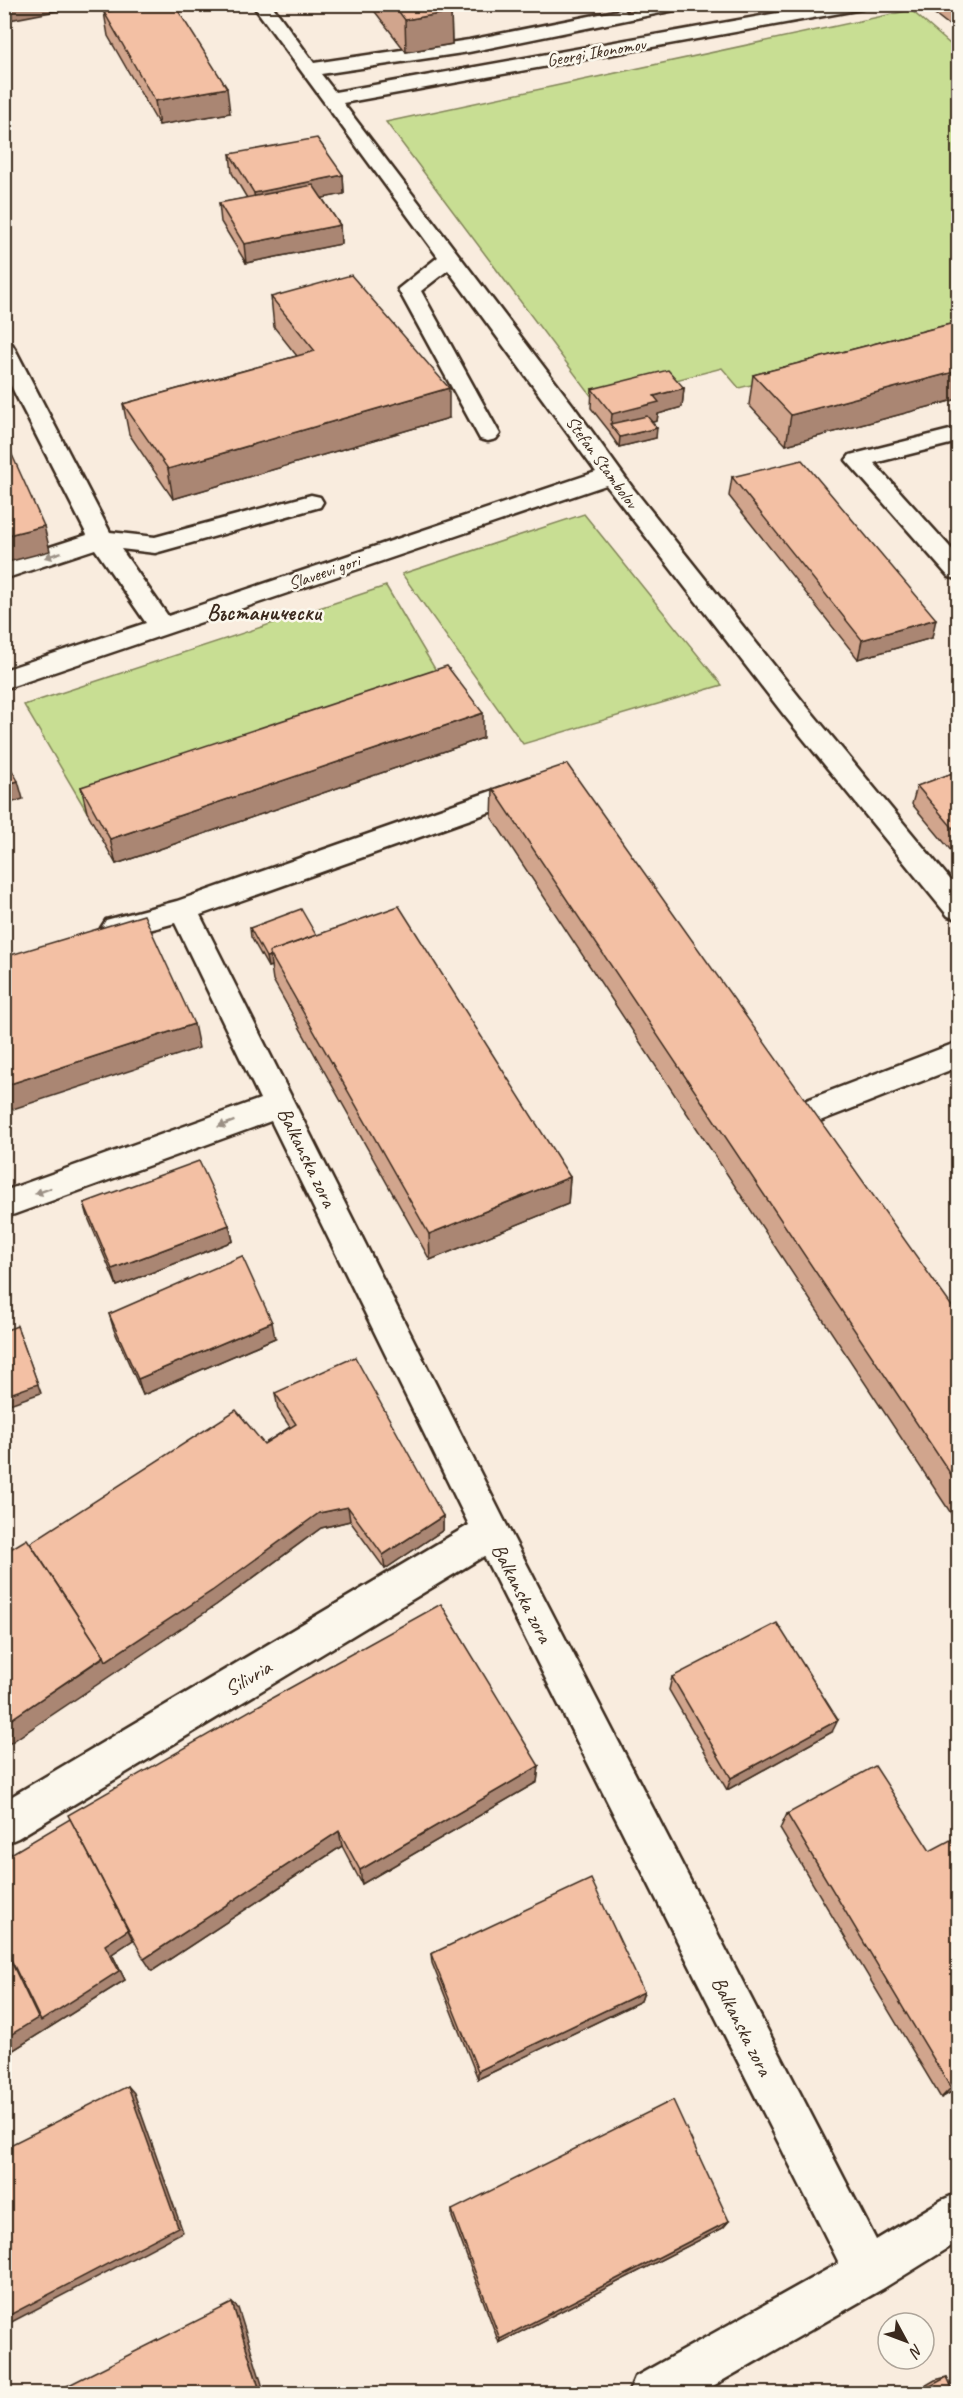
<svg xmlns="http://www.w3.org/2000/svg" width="963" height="2398" font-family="Caveat,sans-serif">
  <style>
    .green { fill: #c8de93; stroke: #828458; stroke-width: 1.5 }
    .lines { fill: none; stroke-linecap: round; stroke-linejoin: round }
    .minor-casing { stroke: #3b2a1e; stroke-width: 5 }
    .minor { fill: #fbf7ec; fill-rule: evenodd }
    .wall { fill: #d1a58d; stroke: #3b2a1e; stroke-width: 1.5 }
    .shaded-wall { fill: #aa8673; stroke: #3b2a1e; stroke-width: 1.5 }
    .building { fill: #f3c0a4; stroke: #3b2a1e; stroke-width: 1.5 }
    .oneway { fill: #9b9085 }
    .labels { text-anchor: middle; stroke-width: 5; stroke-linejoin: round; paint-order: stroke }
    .far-street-label { font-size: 18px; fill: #3b2a1e; stroke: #fbf7ec }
    .street-label { font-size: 21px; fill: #3b2a1e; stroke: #fbf7ec }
    .far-district-label { font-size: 22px; font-weight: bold; fill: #3b2a1e; stroke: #fbf7ec }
  </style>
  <rect width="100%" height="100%" fill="#f9ecde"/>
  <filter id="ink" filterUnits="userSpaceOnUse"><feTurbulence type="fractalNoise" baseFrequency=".0167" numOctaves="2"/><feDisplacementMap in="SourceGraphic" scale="12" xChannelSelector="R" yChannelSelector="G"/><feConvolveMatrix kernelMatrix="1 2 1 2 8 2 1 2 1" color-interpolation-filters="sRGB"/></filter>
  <g filter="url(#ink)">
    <g class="green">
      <path d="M911 10 958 51V333L739 388 722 368 595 401 386 122Z"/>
      <path d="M584 514 722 685 523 744 402 574Z"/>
      <path d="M386 586 448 691 87 812 24 705Z"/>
    </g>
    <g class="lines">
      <defs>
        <g id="minor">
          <path d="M252 4H271L314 63 469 40 650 4H689L680 9 469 52 321 74 335 92 828 4H871L862 9 343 103 572 404 632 487 804 703 958 889V919L948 916 784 715 606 485 4 689V670L146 623 95 549 4 579V562L87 535 4 372V342L12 344 15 349 110 532 155 537 311 495 320 497 323 502 320 507 155 553 121 549 168 616 596 472 448 270 421 291 500 434 496 439 488 441 480 439 398 289 438 257Z"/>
          <path d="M958 428V442L874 463 958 556V579L949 577 846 460 850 455Z"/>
          <path d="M534 776 544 779 548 786 544 793 200 915 504 1520 876 2240 942 2200 958 2193V2242L884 2288 699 2394H628L635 2377 839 2263 484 1556 18 1838 4 1844V1801L469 1525 271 1121 4 1218V1191L260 1099 175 923 116 939 106 936 101 928 106 920 177 901Z"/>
          <path d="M958 1042V1067L802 1128 791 1124 786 1115 791 1106Z"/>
        </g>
      </defs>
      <use href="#minor" class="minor-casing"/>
      <use href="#minor" class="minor"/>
    </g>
    <g class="wall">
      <path d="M369 4H445L451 12 452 44 406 52Z"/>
      <path d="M620 4H668L627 12Z"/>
      <path d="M922 4H958V32Z"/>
      <path d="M104 12 230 113 159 125 108 36Z"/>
      <path d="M230 154 343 175 344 194 322 198 340 225 341 244 246 263 221 222 219 203 247 198 232 173Z"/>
      <path d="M271 297 449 418 173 499 129 434 123 404 297 356 274 327Z"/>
      <path d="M958 322V399L786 445 749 405 753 375Z"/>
      <path d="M684 388 682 407 658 414 657 421 652 422 656 438 619 447 610 434V432L591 408 592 389Z"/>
      <path d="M732 477 932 638 858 659 729 496Z"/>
      <path d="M483 738 116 864 87 812 81 787Z"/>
      <path d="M958 771V859L912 804 917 786Z"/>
      <path d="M493 789 958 1315V1524L492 818Z"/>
      <path d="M250 928 316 935 570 1177 568 1204 430 1260 273 980 271 966 268 967 251 937Z"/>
      <path d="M84 1203 229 1225 233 1241 117 1286 89 1220Z"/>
      <path d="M109 1314 275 1338 143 1395 114 1330Z"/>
      <path d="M275 1393 443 1516V1530L385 1569 350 1521 321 1528 216 1605 112 1674 30 1543 264 1444 290 1427 278 1409Z"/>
      <path d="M672 1677 832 1732 727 1790 669 1690Z"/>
      <path d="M539 1766 537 1782 362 1884 342 1846 152 1971 111 1895 133 1940 112 1954 125 1980 4 2056V1858Z"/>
      <path d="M787 1814 930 1851 958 2088 941 2098 780 1829Z"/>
      <path d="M431 1954 644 1992 641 2001 478 2079 432 1963Z"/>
      <path d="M452 2210 729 2221 723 2228 499 2343 452 2217Z"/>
      <path d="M947 2377 955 2394H911L935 2380Z"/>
    </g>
    <g class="shaded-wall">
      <path d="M4 4H93L4 21Z"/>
      <path d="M627 4H668L627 12Z"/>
      <path d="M451 12 452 44 406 52 405 20Z"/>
      <path d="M227 88 230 113 159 125 155 101Z"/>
      <path d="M343 175 344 194 256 211 254 193Z"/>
      <path d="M340 225 341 244 246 263 244 244Z"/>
      <path d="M958 371V399L786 445 791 415Z"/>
      <path d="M449 388V418L173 499 168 469Z"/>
      <path d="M684 388 682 407 658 414 657 421 616 431 611 425 612 414 654 396Z"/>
      <path d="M657 428 656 438 619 447 620 437Z"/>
      <path d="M44 526 50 551 4 563V536Z"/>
      <path d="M936 619 932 638 858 659 862 640Z"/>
      <path d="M483 713V738L116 864 110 839Z"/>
      <path d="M18 781 23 799 4 805V785Z"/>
      <path d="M270 956 271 966 268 967 266 957Z"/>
      <path d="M194 1024 199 1048 4 1112V1086Z"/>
      <path d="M570 1177 568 1204 430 1260 429 1234Z"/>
      <path d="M229 1225 233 1241 117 1286 112 1269Z"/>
      <path d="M272 1322 275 1338 143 1395 138 1379Z"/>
      <path d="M17 1326 41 1393 4 1406V1396Z"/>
      <path d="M348 1507 350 1521 321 1528 216 1605 4 1747V1724L319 1513Z"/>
      <path d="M443 1516V1530L385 1569 383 1555Z"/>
      <path d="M838 1720 832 1732 727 1790 731 1778Z"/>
      <path d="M539 1766 537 1782 362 1884 360 1870Z"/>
      <path d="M77 1830 133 1940 112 1954 125 1980 4 2056V1937L105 1945Z"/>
      <path d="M339 1831 342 1846 152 1971 144 1959Z"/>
      <path d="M644 1992 641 2001 478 2079V2071Z"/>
      <path d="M958 2085V2088L941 2098 951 2088Z"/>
      <path d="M128 2086 134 2093 183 2232 4 2326V2318Z"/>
      <path d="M729 2221 723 2228 499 2343 500 2339Z"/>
      <path d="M232 2303 238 2308 265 2394H261Z"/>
    </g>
    <g class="building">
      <path d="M149 4H174L227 88 155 101 104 12Z"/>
      <path d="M393 4H445L451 12 405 20Z"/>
      <path d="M317 138 343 175 254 193 230 154Z"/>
      <path d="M313 185 340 225 244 244 219 203Z"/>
      <path d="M351 275 449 388 168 469 123 404 315 351 271 297Z"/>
      <path d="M958 322V371L791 415 753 375Z"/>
      <path d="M668 370 684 388 654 396 659 402 612 414 592 389Z"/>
      <path d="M647 416 657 428 620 437 610 424Z"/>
      <path d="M4 437 44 526 4 536Z"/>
      <path d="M802 460 936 619 862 640 732 477Z"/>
      <path d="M447 666 483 713 110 839 81 787Z"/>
      <path d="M4 756 18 781 4 785Z"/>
      <path d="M567 764 958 1315V1485L493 789Z"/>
      <path d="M958 771V834L917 786Z"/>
      <path d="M399 906 570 1177 429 1234 269 952Z"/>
      <path d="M301 909 316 935 269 952 270 956 266 957 250 928Z"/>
      <path d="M144 915 194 1024 4 1086V957Z"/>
      <path d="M199 1161 229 1225 112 1269 84 1203Z"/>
      <path d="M242 1256 272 1322 138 1379 109 1314Z"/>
      <path d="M17 1326 38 1384 4 1396V1331Z"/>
      <path d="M355 1357 443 1516 383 1555 348 1507 319 1513 212 1591 106 1661 104 1656 30 1543 236 1410 264 1444 296 1424 275 1393Z"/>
      <path d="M27 1539 104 1656 4 1724V1553Z"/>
      <path d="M441 1604 539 1766 360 1870 339 1831 144 1959 68 1815 270 1699Z"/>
      <path d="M777 1623 838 1720 731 1778 672 1677Z"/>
      <path d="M875 1766 930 1851 958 1836V2085L951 2088 787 1814Z"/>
      <path d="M70 1819 128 1930 105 1945 119 1971 41 2021 4 1945V1858Z"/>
      <path d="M591 1879 644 1992 478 2071 431 1954Z"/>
      <path d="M4 1947 38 2018 4 2039Z"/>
      <path d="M128 2086 178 2227 4 2318V2148Z"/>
      <path d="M673 2100 729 2221 500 2339 452 2210Z"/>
      <path d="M232 2303 261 2394H51Z"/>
      <path d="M947 2377 955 2394H916Z"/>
    </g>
    <defs><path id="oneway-solid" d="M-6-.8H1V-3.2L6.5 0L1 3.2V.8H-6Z" transform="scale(1.5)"/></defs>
    <g class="oneway">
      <use href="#oneway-solid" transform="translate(53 555) rotate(162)"/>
      <use href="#oneway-solid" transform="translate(226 1124) rotate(160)"/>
      <use href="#oneway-solid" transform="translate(43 1191) rotate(160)"/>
    </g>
  </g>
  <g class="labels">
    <g class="far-street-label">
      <text transform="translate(596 52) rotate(-10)" y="6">Georgi Ikonomov</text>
      <text transform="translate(602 462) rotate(54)" y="6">Stefan Stambolov</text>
      <text transform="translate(324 572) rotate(-19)" y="6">Slaveevi gori</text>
    </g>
    <g class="street-label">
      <text transform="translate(307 1157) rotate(64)" y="7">Balkanska zora</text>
      <text transform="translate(522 1593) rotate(63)" y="7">Balkanska zora</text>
      <text transform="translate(248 1678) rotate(-31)" y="7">Silivria</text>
      <text transform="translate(742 2026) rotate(63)" y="7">Balkanska zora</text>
    </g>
    <g class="far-district-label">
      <text x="264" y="620">Въстанически</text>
    </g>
  </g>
  <rect width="963" height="2398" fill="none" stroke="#fbf7ec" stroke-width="24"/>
  <rect x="12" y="12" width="939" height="2374" fill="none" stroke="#3b2a1e" stroke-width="2" filter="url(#ink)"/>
  <g transform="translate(906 2341) rotate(131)"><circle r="28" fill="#fbf7ec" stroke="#aea59a" stroke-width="1.5"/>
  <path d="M0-4.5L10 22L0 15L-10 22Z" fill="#3b2a1e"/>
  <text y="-9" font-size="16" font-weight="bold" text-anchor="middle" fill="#3b2a1e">N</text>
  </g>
</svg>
